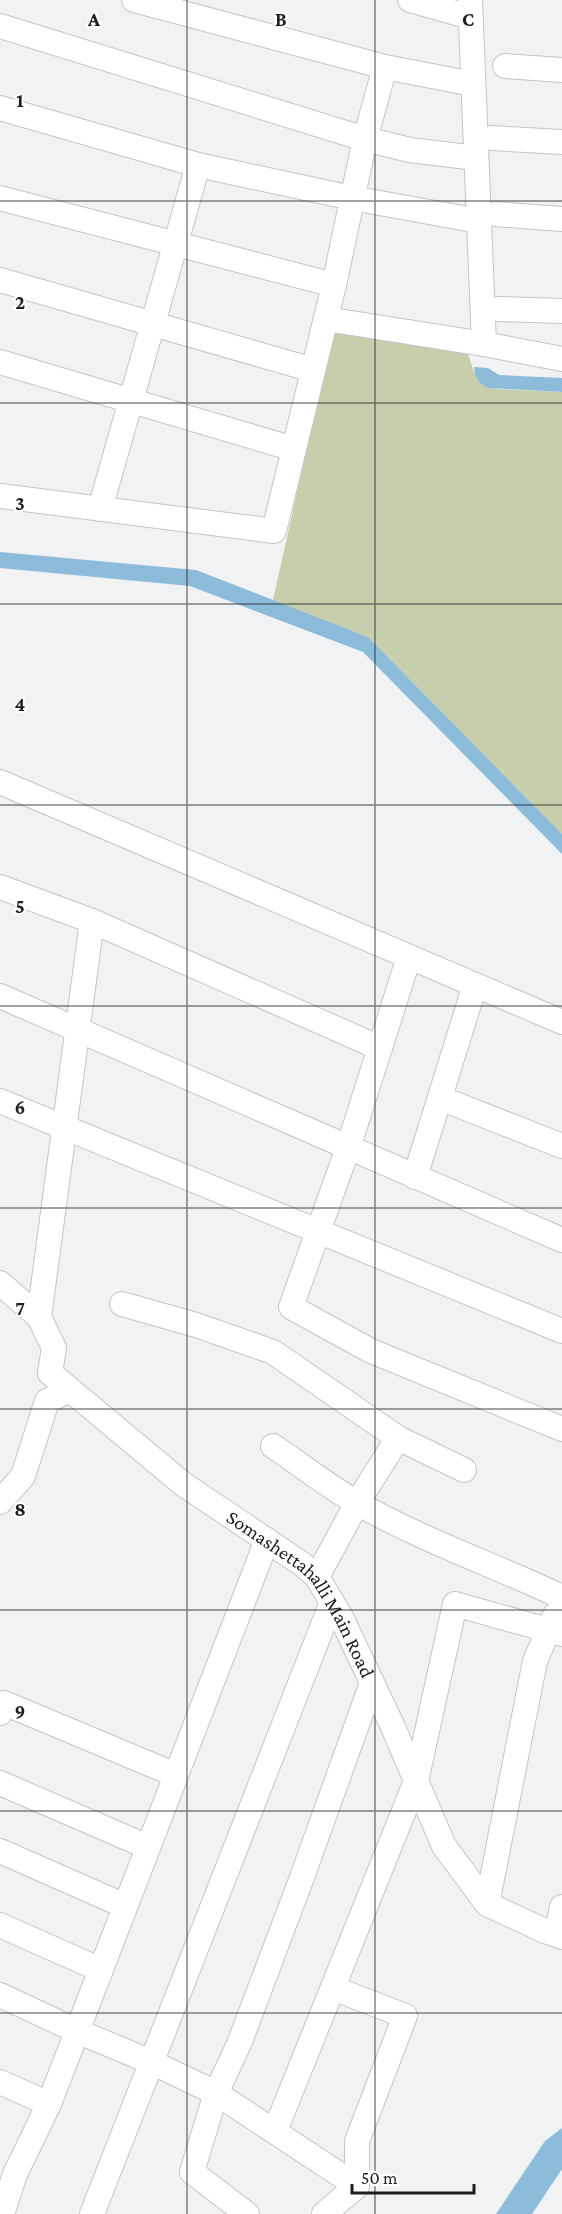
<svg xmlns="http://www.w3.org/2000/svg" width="562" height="2214" font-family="'Crimson Pro',serif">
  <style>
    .green { fill: #c7ceac }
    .water { fill: #8cbcd9 }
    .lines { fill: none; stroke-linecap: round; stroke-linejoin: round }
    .minor-casing { stroke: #c4c5c7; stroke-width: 26 }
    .minor { stroke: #fff; stroke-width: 24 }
    .grid { fill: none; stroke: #1e1e1f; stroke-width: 1.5; stroke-opacity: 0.55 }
    .labels { text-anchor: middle; stroke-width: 4.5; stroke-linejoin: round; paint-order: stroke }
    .street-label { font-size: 20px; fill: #1e1e1f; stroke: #fff }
    .grid-label { font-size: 20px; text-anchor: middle; font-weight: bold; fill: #1e1e1f; stroke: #fff; stroke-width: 4.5; stroke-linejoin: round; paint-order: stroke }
  </style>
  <rect width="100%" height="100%" fill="#f1f2f4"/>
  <path class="green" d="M333 331 467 351 474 372 495 389 562 392V834L368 637 273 600Z"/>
  <g class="water">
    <path d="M474 367 488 368 499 375 562 378V392L489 388C479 384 475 378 474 367Z"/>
    <path d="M0 552 196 570 368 637 562 834V854L363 652 190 586 0 568Z"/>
    <path d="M562 2128V2169L532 2214H496L545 2141Z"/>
  </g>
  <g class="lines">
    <defs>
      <g id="minor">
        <path d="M134 0 385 67 473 84"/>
        <path d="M410 0 470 17"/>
        <path d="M470 0 484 344"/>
        <path d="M0 26 365 139 410 150 476 158"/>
        <path d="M505 66 562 70"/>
        <path d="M0 108 198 165 352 198 479 221"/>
        <path d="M492 138 562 142"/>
        <path d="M0 198 334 285"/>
        <path d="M495 214 562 219"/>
        <path d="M0 280 313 370"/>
        <path d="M498 309 562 311"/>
        <path d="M326 319 484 344 562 359"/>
        <path d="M0 362 294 449"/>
        <path d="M0 496 274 531 334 285 365 139 385 67"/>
        <path d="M100 509 198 165"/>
        <path d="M0 782 562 1022"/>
        <path d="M0 887 92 921 380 1048"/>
        <path d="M409 957 348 1148 291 1307 371 1351 562 1429"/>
        <path d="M0 996 562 1240"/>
        <path d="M440 1098 562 1146"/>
        <path d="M0 1101 562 1331"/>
        <path d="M415 1177 475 985"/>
        <path id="s1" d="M0 1283 39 1317 54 1348 50 1373 183 1484 302 1564 317 1577 342 1619 393 1727 444 1846 487 1904 545 1931 562 1937"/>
        <path d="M122 1304 196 1325 273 1352 398 1438 464 1470"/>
        <path d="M39 1317 92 921"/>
        <path d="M273 1446C301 1465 328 1486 357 1503 422 1540 494 1565 562 1597"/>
        <path d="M0 1502 23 1476 47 1401 70 1390"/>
        <path d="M317 1577 357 1503 398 1438"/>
        <path d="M0 1713 4 1703 176 1775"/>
        <path d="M0 1783 148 1847"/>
        <path d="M0 1851 125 1906"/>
        <path d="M487 1904 535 1661 555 1615"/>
        <path d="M0 1925 101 1970"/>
        <path d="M557 1931 562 1907"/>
        <path d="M0 1995 77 2031 151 2062 216 2093 357 2186V2141L405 2016 333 1988"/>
        <path d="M0 2082 49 2104"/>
        <path d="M275 2131 416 1781 455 1604 562 1634"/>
        <path d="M2 2214 15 2174 49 2104 267 1540"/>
        <path d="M92 2214 332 1602"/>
        <path d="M247 2214 192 2172 216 2093 239 2044 301 1880 372 1683"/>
        <path d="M324 2214 357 2186"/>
      </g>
    </defs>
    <use href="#minor" class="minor-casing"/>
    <use href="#minor" class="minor"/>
  </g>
  <path class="grid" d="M187 0V2214M375 0V2214M0 201H562M0 403H562M0 604H562M0 805H562M0 1006H562M0 1208H562M0 1409H562M0 1610H562M0 1811H562M0 2013H562"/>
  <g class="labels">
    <g class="street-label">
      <text dy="7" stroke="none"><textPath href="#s1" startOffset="450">Somashettahalli Main Road</textPath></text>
    </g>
  </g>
  <g class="grid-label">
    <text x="94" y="26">A</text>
    <text x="281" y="26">B</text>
    <text x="468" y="26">C</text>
    <text x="20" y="107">1</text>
    <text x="20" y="309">2</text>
    <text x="20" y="510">3</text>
    <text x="20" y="711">4</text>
    <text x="20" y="913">5</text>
    <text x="20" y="1114">6</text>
    <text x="20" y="1315">7</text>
    <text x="20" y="1516">8</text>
    <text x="20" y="1718">9</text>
  </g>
  <path d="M352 2184v9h122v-9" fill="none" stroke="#1e1e1f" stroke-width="3"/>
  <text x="361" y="2184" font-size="18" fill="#1e1e1f" stroke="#ffffff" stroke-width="4.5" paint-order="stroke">50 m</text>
</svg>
